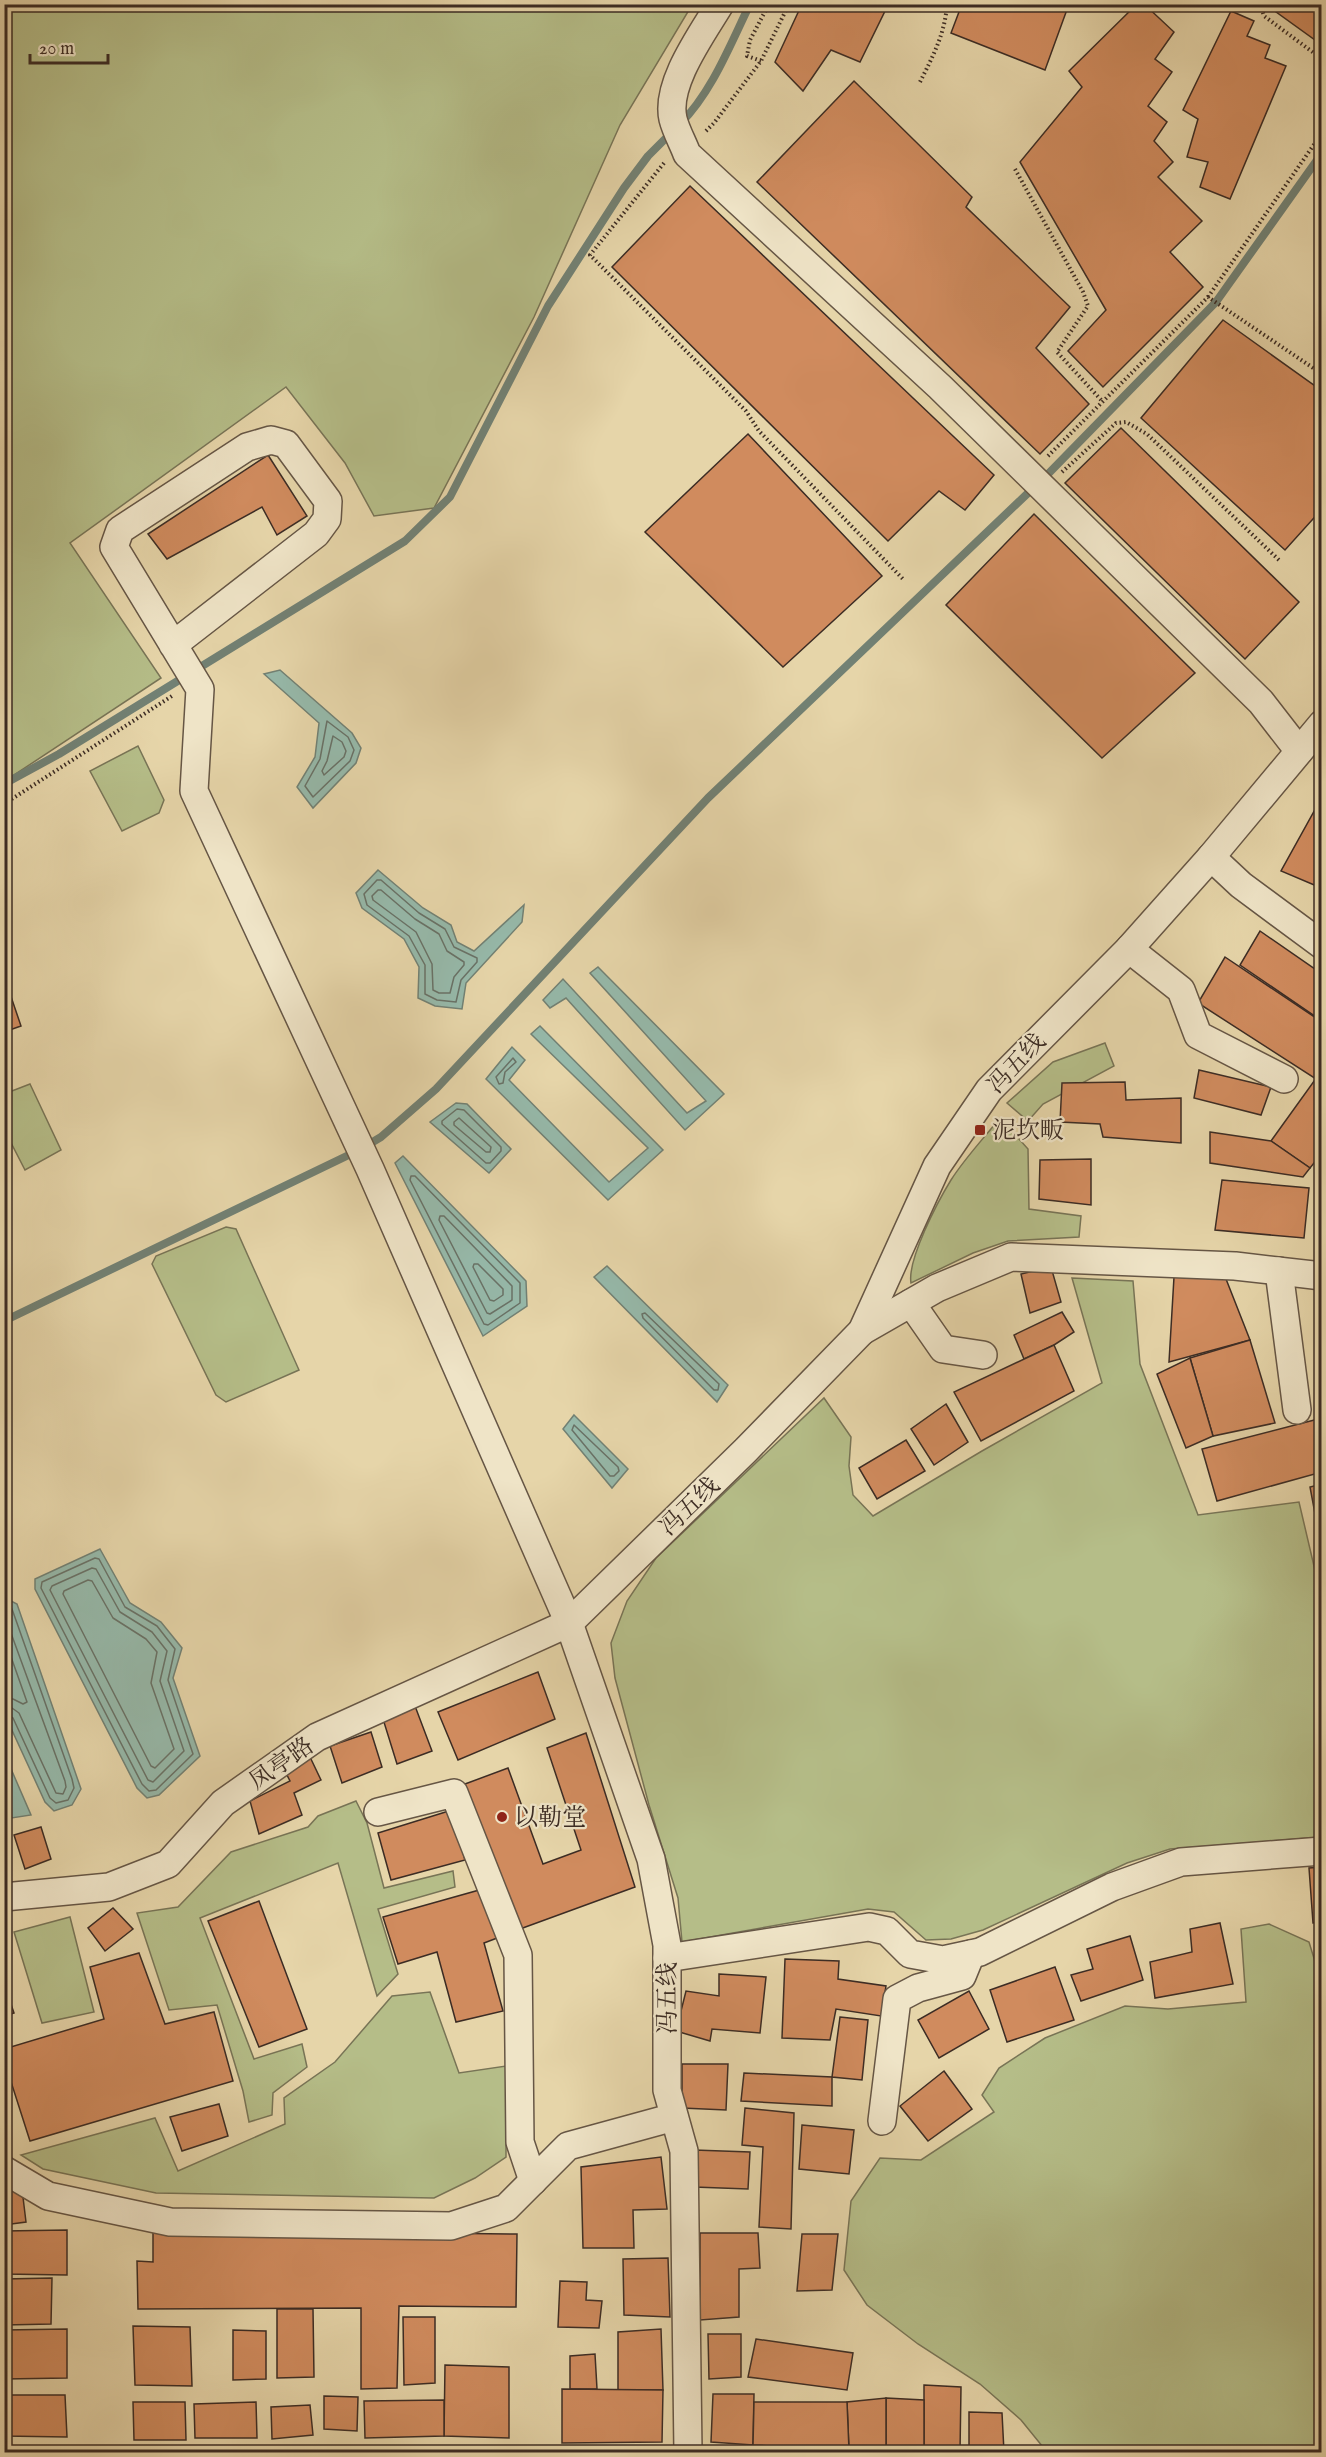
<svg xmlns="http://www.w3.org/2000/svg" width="1326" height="2457" font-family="'IM FELL English','Noto Serif SC',serif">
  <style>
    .green { fill: #b5bd88; stroke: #787456; stroke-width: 1.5 }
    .water { fill: #96b9aa; stroke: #728174; stroke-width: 1.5 }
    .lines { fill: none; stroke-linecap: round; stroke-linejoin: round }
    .shore { stroke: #697267; stroke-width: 1.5 }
    .stream { stroke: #728174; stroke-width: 8 }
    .building { fill: #d08b5e; stroke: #3c2c24; stroke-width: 1.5 }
    .minor-casing { stroke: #665645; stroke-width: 30 }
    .path { stroke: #3c2c24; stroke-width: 4; stroke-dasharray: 1.5 3; stroke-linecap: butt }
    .minor { stroke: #efe4c7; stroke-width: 27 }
    .poi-dot { fill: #8f2418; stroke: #efe4c7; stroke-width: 2 }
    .labels { text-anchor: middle; stroke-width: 4.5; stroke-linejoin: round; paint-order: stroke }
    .street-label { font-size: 24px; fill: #3c2c24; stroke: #efe4c7 }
    .poi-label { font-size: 24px; fill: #3c2c24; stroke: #efe4c7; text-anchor: start }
  </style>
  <rect width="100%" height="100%" fill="#e6d5a9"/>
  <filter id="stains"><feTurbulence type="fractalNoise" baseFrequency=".00333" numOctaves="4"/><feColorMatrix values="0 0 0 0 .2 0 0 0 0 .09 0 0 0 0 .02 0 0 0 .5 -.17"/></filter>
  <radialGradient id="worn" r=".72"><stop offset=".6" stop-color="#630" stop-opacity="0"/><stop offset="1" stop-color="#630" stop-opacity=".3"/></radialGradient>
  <g class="green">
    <path d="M5 4 692 5 620 125 534 317 434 508 374 516 345 463 286 387 70 543 161 678 5 781Z"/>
    <path d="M138 746 164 800 159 813 122 831 90 771Z"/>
    <path d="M1105 1043 1114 1066 1043 1104 1028 1121 1007 1103 1053 1062Z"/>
    <path d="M30 1084 61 1150 25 1170 5 1131 4 1094Z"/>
    <path d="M1000 1118 1028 1149 1029 1209 1081 1216 1079 1237 1008 1241 973 1253 911 1283C907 1260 938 1201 951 1180 965 1158 984 1138 1000 1118Z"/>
    <path d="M226 1227 236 1229 299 1370 226 1402 216 1395 152 1264 156 1256Z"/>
    <path d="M1072 1278 1133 1281 1140 1364 1198 1515 1299 1502 1321 1596V1837L1170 1849 1127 1863 983 1930 951 1939 926 1940 894 1912 868 1909 682 1942 678 1898 649 1805 615 1678 611 1643 627 1601 656 1558 824 1398 851 1437 849 1466 853 1495 873 1516 982 1451 1102 1383Z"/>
    <path d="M356 1801 367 1823 384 1888 453 1871 455 1887 378 1909 398 1974 377 1996 338 1863 200 1918 254 2059 302 2044 307 2067 273 2093 272 2115 249 2122 243 2091 217 2005 169 2010 137 1913 178 1907 231 1852 308 1827 318 1816Z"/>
    <path d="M70 1917 94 2012 42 2023 14 1932Z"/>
    <path d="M1269 1924 1309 1942 1321 1981V2452H1047L1021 2420 980 2384 918 2344 867 2305 844 2270 851 2201 880 2158 921 2160 994 2112 982 2095 999 2068 1045 2038 1125 2006 1168 2009 1246 2002 1241 1929Z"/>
    <path d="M430 1992 459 2073 506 2066V2157L475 2178 434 2198 156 2193 43 2169 21 2155 155 2118 178 2171 285 2124 284 2098 335 2062 392 1996Z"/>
  </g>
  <g class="water">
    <path d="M280 670 352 733 361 748 356 763 313 808 297 787 315 757 319 723 264 674Z"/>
    <path d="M378 870 423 908 451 925 457 942 474 951 524 905 522 922 466 983 462 1009 435 1006 418 998 419 967 404 939 362 908 356 893Z"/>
    <path d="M598 967 724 1094 685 1130 566 998 550 1008 543 1000 563 979 687 1113 706 1101 590 973Z"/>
    <path d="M540 1026 663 1150 608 1200 486 1079 512 1047 525 1060 509 1080 609 1182 648 1148 531 1034Z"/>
    <path d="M456 1103 467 1104 511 1149 489 1173 430 1122Z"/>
    <path d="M403 1156 526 1281 527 1306 483 1336 395 1163Z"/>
    <path d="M607 1266 728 1385 717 1402 594 1277Z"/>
    <path d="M574 1415 628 1469 612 1488 563 1429Z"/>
    <path d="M100 1549 130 1603 161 1622 182 1648 173 1678 200 1756 159 1795 147 1798 137 1788 35 1589V1579Z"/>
    <path d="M9 1600 17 1604 81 1789 72 1805 54 1811 45 1802 5 1715 4 1602Z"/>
    <path d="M4 1755H5L31 1815 5 1819Z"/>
  </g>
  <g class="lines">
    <g class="shore">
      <path d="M327 721 348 737 354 750 350 761 313 797 305 786 320 759Z"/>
      <path d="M333 736 342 742 346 751 344 757 324 775 322 771 327 761Z"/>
      <path d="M377 880H381L419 913 445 929 454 947 477 958V962L461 980 456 1002 437 1000 425 994V965L409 936 367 905 364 894Z"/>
      <path d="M378 890H381L415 919 439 934 447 951 464 962V965L454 977 450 993H439L433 990 432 964 416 932 373 900 372 896Z"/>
      <path d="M513 1058 516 1062 505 1072 503 1083 499 1084 496 1077Z"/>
      <path d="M457 1109 464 1110 501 1147V1151L490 1163H486L442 1124V1121Z"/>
      <path d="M459 1118 491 1147 490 1152H486L454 1125V1122Z"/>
      <path d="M411 1176H415L520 1283V1303L488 1325 484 1324 410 1180Z"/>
      <path d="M440 1216H444L512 1286V1300L490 1314 487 1313 439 1220Z"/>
      <path d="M474 1264H478L503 1289V1295L494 1301 490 1300 473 1267Z"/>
      <path d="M645 1313 719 1384 718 1390H714L643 1318 642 1314Z"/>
      <path d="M574 1425 618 1467 619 1471 614 1476H610L572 1430Z"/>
      <path d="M95 1558 99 1559 125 1607 157 1626 175 1649 168 1680 193 1754 156 1790 149 1791 142 1784 41 1588 42 1582Z"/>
      <path d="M92 1568 96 1569 120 1612 152 1632 167 1651 160 1681 184 1751 153 1782 148 1780 50 1590 52 1586Z"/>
      <path d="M88 1580 92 1581 113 1618 146 1639 157 1652 151 1683 174 1749 155 1768 151 1766 63 1594 64 1591Z"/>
      <path d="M4 1607 12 1609 72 1779 74 1788 68 1800 56 1803 50 1798 13 1718 4 1714"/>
      <path d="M4 1614 65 1781 66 1787 63 1794 56 1793 19 1713 12 1708 4 1707"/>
      <path d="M4 1637 27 1702 23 1704 13 1699 4 1698"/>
    </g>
    <g class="stream">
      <path d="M680 124C712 92 730 45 750 4"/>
      <path d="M4 784 59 754 405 541 450 497 548 306 624 188 648 156 671 133"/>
      <path d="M366 1146 381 1137 436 1089 708 798 1049 473 1216 302 1322 153"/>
      <path d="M4 1321 355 1152"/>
    </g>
  </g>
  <g class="building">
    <path d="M802 4H876L886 9 860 62 831 50 803 91 775 62Z"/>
    <path d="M962 4H1069L1045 70 951 33Z"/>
    <path d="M1137 4H1144L1174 32 1155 59 1172 72 1148 106 1167 122 1154 141 1173 162 1158 177 1202 221 1170 252 1203 287 1103 387 1068 351 1106 310 1020 162 1082 87 1069 71Z"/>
    <path d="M1270 4H1322V45L1272 9Z"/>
    <path d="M1231 11 1254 21 1247 36 1270 45 1265 58 1286 66 1230 199 1200 187 1208 162 1187 157 1198 119 1183 110Z"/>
    <path d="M854 81 972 197 966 207 1070 307 1036 348 1089 404 1040 454 757 182Z"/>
    <path d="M690 186 994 475 965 510 939 491 888 541 612 267Z"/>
    <path d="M1223 320 1322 391V509L1285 550 1141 418Z"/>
    <path d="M1121 428 1299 602 1245 659 1065 483Z"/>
    <path d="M748 434 882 576 783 667 645 532Z"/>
    <path d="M268 455 307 516 277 535 262 507 167 559 148 534Z"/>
    <path d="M1034 514 1195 673 1102 758 946 605Z"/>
    <path d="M1322 797V882L1319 887 1281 871Z"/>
    <path d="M1260 931 1322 974V1021L1240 965Z"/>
    <path d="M1225 957 1322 1022V1070L1316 1079 1198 1003Z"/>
    <path d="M4 976 21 1026 4 1032Z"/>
    <path d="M1199 1070 1271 1087 1261 1115 1194 1098Z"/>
    <path d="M1322 1070V1153L1310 1168 1271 1141Z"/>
    <path d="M1125 1082 1126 1100 1181 1098V1143L1103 1137 1100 1124 1060 1122 1062 1083Z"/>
    <path d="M1210 1132 1271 1141 1310 1168 1303 1177 1210 1163Z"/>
    <path d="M1091 1159V1205L1039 1199 1040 1160Z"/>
    <path d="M1222 1180 1309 1188 1304 1238 1215 1230Z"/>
    <path d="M1051 1267 1061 1302 1030 1313 1021 1274Z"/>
    <path d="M1174 1277 1226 1279 1250 1340 1169 1362Z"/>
    <path d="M1062 1312 1074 1332 1054 1345 1024 1359 1014 1335Z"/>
    <path d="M1250 1340 1275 1423 1213 1436 1190 1358Z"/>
    <path d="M1054 1345 1074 1391 981 1441 954 1392Z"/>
    <path d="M1190 1358 1213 1436 1186 1448 1157 1374Z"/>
    <path d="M946 1404 968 1442 934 1465 911 1429Z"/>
    <path d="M1322 1418V1472L1217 1501 1202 1449Z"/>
    <path d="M906 1440 925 1471 877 1499 859 1468Z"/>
    <path d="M1322 1484V1551L1310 1487Z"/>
    <path d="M538 1672 555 1719 458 1760 438 1712Z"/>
    <path d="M415 1706 432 1751 397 1764 383 1719Z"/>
    <path d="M371 1732 382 1767 342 1783 330 1746Z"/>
    <path d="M586 1733 635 1887 520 1929 465 1784 508 1768 543 1864 581 1850 547 1748Z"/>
    <path d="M310 1757 321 1780 294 1793 302 1815 259 1834 250 1801 290 1781 285 1771Z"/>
    <path d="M452 1810 465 1860 391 1880 378 1833Z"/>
    <path d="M41 1827 51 1859 25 1869 14 1835Z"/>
    <path d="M1322 1867V1922L1313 1923 1309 1868Z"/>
    <path d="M490 1887 505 1935 484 1943 503 2011 456 2022 437 1952 398 1964 383 1917Z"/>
    <path d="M259 1901 307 2029 259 2047 208 1921Z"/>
    <path d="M113 1908 133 1929 105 1951 88 1928Z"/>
    <path d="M1220 1923 1233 1984 1155 1998 1150 1962 1192 1952 1190 1929Z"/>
    <path d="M1130 1936 1143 1980 1081 2001 1071 1975 1093 1969 1087 1949Z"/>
    <path d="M139 1953 165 2024 214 2012 233 2081 30 2141 4 2060V2049L104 2019 90 1967Z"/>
    <path d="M785 1959 839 1961 838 1979 886 1986 881 2016 836 2009 830 2040 782 2038Z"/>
    <path d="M1055 1967 1074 2020 1007 2042 990 1990Z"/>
    <path d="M719 1974 766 1977 760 2033 712 2029 710 2041 676 2031 686 1991 719 1996Z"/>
    <path d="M4 1984 14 2013 4 2016Z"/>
    <path d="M969 1991 989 2029 939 2058 918 2020Z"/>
    <path d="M840 2017 868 2020 862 2080 832 2077Z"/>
    <path d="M682 2064H728L726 2110 682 2108Z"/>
    <path d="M944 2071 972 2109 928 2141 900 2106Z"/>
    <path d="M744 2073 832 2077V2106L741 2101Z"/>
    <path d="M219 2104 228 2136 182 2151 170 2117Z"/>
    <path d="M745 2108 794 2113 791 2229 759 2227 763 2147 742 2145Z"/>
    <path d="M802 2125 854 2130 849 2174 799 2169Z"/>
    <path d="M694 2150 750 2152 748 2189 694 2187Z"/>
    <path d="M661 2157 667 2209 633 2210 634 2248H583L581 2167Z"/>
    <path d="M22 2189 26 2222 4 2225V2192Z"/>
    <path d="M67 2230V2275L4 2274V2231Z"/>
    <path d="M153 2230 517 2234 516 2307 399 2306 397 2388 361 2389V2308L138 2309 137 2261 153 2262Z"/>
    <path d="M700 2233H758L760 2268 739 2269V2317L700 2320Z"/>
    <path d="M802 2234H838L832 2290 797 2291Z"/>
    <path d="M668 2258 670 2317 624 2315 623 2259Z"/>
    <path d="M52 2278 51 2324 4 2325V2279Z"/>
    <path d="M560 2281 587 2282 586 2300 602 2301 599 2328 558 2327Z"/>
    <path d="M277 2309H313L314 2377 277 2378Z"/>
    <path d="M403 2317H435V2383L404 2385Z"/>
    <path d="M133 2326 190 2327 192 2386 135 2385Z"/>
    <path d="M67 2329V2378L4 2379V2330Z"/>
    <path d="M661 2329 663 2390H618V2332Z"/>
    <path d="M233 2330 266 2331V2379L233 2380Z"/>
    <path d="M708 2334H741V2377L709 2379Z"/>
    <path d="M756 2339 853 2353 847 2390 748 2377Z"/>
    <path d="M595 2354 597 2389H570V2356Z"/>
    <path d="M445 2365 509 2367V2438L444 2436Z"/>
    <path d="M924 2385 961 2387 960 2452 924 2451Z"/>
    <path d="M562 2389 663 2390 662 2442 562 2443Z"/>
    <path d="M713 2394H754L753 2445 711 2442Z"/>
    <path d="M4 2395H65L67 2437 4 2436Z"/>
    <path d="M324 2396 358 2397 357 2431 324 2429Z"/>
    <path d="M886 2398 924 2400V2451L886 2449Z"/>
    <path d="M886 2398V2449L849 2450 847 2402Z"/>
    <path d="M444 2400V2436L365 2438 364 2401Z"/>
    <path d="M133 2402H185L186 2440H134Z"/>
    <path d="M256 2402 257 2438H195L194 2404Z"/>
    <path d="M754 2402H847L849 2450 753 2445Z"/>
    <path d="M310 2405 313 2435 272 2439 271 2407Z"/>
    <path d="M969 2412 1002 2413 1004 2452H969Z"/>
  </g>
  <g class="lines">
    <defs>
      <g id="minor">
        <path d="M720 4C702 34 665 84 673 119 676 131 683 143 687 154L940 387 1261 702 1299 751"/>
        <path d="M173 645 316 534 327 519 328 501 286 444 271 440 247 447 120 530 114 547 200 689 194 791 370 1169 569 1623 651 1859 667 1945V2090L684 2151 688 2452"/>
        <path d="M1211 857 1241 885 1322 945"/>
        <path d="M1129 949 1181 990 1198 1035 1284 1079"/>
        <path d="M1279 1271 1297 1410"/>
        <path d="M911 1303 943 1349 983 1355"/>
        <path d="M862 1331 937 1288 1011 1257 1235 1266 1322 1276"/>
        <path d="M378 1812 454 1793 518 1955 520 2142 533 2181"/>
        <path d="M4 1897 109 1887 168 1864 223 1803 317 1737 569 1623 746 1450 862 1331 937 1166 989 1090 1129 949 1211 857 1322 724"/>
        <path d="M667 1958 869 1927 887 1931 910 1954 943 1960 980 1952 1112 1887 1181 1862 1322 1851"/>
        <path d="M882 2121 897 1999 918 1988 962 1976 971 1954"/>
        <path d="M4 2170 48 2196 170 2222 451 2226 506 2208 568 2146 674 2117"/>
      </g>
    </defs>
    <use href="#minor" class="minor-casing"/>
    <g class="path">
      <path d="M1260 4 1264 16 1322 59"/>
      <path d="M761 61 747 56 750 40 769 4"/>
      <path d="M920 82C933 56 945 34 947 4"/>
      <path d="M706 131 714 123 761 61 789 4"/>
      <path d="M664 163 590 255 746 411 759 431 903 579"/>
      <path d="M1015 169 1083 292 1088 306 1057 352 1103 402"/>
      <path d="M1208 297 1322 133"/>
      <path d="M1048 456 1208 297 1322 374"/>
      <path d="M1062 472 1116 423 1126 422 1147 434 1280 561"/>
      <path d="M4 804 172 696"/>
    </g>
    <use href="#minor" class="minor"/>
  </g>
  <g class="poi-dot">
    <rect x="974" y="1124" width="12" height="12" rx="3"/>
    <circle cx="502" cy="1817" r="6"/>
  </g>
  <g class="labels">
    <g class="street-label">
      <text transform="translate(1016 1063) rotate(-47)" y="8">冯五线</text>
      <text transform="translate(689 1506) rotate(-44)" y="8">冯五线</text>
      <text transform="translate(281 1763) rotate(-35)" y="8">凤亭路</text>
      <text transform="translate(667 1998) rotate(-90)" y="8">冯五线</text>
    </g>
    <g class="poi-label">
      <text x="992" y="1138">泥坎畈</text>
      <text x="514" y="1825">以勒堂</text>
    </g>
  </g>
  <rect width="1326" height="2457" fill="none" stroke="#e6d5a9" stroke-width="24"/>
  <rect x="6" y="6" width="1314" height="2445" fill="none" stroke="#3c2c24" stroke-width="3"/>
  <rect x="12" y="12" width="1302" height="2433" fill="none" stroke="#3c2c24" stroke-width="1.5"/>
  <path d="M30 54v9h78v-9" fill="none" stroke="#3c2c24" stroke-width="3"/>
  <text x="39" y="54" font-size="18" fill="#3c2c24" stroke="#efe4c7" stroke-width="4.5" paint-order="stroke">20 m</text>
  <rect width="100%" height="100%" filter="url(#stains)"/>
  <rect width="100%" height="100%" fill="url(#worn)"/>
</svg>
